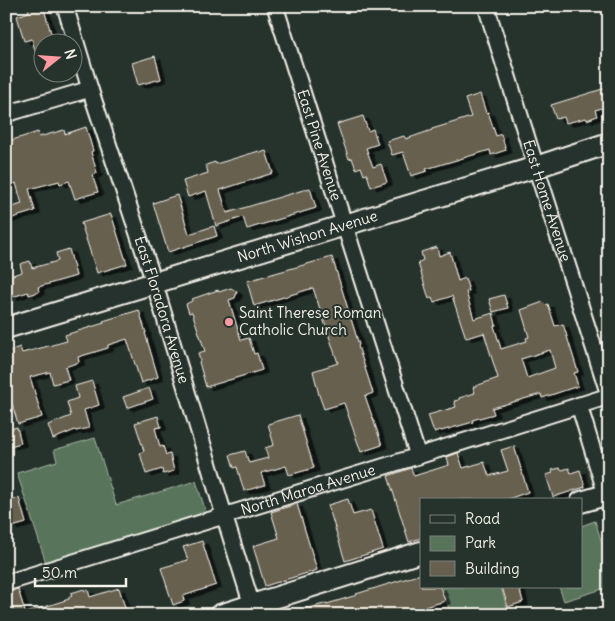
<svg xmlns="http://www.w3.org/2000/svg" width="615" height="621" font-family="Delius,sans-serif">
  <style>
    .green { fill: #58755c; stroke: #a6b3a2 }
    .building { fill: #676050; stroke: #f4f1e8; fill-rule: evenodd; filter: url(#shadow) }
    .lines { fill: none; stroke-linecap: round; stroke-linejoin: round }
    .street-casing { stroke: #f4f1e8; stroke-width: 19 }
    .secondary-casing { stroke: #f4f1e8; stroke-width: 24 }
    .street { stroke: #26332d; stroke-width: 15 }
    .secondary { stroke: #26332d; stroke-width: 20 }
    .poi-dot { fill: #ff9aa2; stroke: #26332d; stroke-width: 2 }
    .labels { text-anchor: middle; stroke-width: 4; stroke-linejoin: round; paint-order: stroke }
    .street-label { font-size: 15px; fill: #f4f1e8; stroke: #26332d }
    .poi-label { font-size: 15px; fill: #f4f1e8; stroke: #26332d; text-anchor: start }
  </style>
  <defs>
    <filter id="shadow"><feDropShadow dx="5.5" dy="3" stdDeviation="0" flood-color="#0009"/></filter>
  </defs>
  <rect width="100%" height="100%" fill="#26332d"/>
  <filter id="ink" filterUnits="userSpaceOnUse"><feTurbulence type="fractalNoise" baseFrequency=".02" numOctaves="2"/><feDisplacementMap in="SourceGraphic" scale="10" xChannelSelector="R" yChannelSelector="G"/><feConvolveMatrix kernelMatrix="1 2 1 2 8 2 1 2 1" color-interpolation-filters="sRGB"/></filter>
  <g filter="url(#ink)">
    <g class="green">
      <path d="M95 438 116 505 196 481 207 515 46 563 17 473 57 461 54 450Z"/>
      <path d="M595 521 609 565V587L564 601 559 587H581V526Z"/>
      <path d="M442 587H501L509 615H451Z"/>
    </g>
    <g class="building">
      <path d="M27 6H43L51 33 53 42H42V66H39L32 39 24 41 17 16 29 12Z"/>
      <path d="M155 56 161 79 138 85 132 63Z"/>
      <path d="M609 87V106L595 110 597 116 587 120 586 118 566 123 564 117 556 119 551 105Z"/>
      <path d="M480 94 486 113 488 112 496 136 501 134 506 150 491 155 490 150 426 169 427 171 411 176 403 152 392 155 387 141 404 136 406 139 432 130V129L471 117 465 99Z"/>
      <path d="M363 116 368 131 373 129 378 144 366 148 373 167 381 164 387 182 371 187 367 174 364 175 361 167 356 169 352 158 349 159 337 124Z"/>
      <path d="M86 127 93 151 91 152 97 173 92 175 98 192 75 199 69 181 60 184 59 181 29 189 35 211 6 220V209L22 204 16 183 6 186V142L38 132 39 137 64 130 65 134Z"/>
      <path d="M259 151 260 153 266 151 273 173 220 190 227 213 310 188 316 208 247 229 243 217 216 226 206 191 188 197 183 181 208 173 206 165 215 162 216 164Z"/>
      <path d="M177 195 189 234 214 226 217 236 168 252 153 203Z"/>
      <path d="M111 214 127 264 97 273 81 223Z"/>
      <path d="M437 247 439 256 450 252 458 281 465 278 469 291 466 292 474 319 493 313 496 325 494 326 501 349 527 341 526 338 529 337 521 310 543 302 546 305 548 304 555 326 563 324 578 372 574 373 578 386 542 398 541 394 492 408 494 414 472 420 473 422 441 431 440 430 434 432 428 415 456 407 454 401 459 400V398L475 393 473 387 498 378 484 333 466 338 452 296 434 302 432 297 429 299 418 263 423 260 421 252ZM550 350 555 368 527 378 521 359Z"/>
      <path d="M69 249 76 276 38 287 39 292 29 295 28 292 12 297 6 277 22 272 20 264 30 261 32 268 58 261 56 253Z"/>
      <path d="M332 257 359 345 358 346 373 393 365 396 382 445 361 452 344 403 324 409 319 395 313 371 338 363 313 288 254 306 247 281Z"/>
      <path d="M231 288 237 292 235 298 229 300 241 340 249 338 254 354 257 353 262 370 206 387 199 362 200 361 198 353 205 351 192 312 189 313 186 304 192 301V299L218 290 219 292Z"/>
      <path d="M504 295 508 308 493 312 489 299Z"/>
      <path d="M139 310 146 333H145L158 377 141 383 127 339 108 345V348L78 357 79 362 65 367 69 380 53 384 50 372 30 377 42 417 18 424 6 383V352L20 347 22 353 67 341 65 335 104 323 103 321Z"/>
      <path d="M92 381 99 405 84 410 89 428 76 431 75 430 53 439 48 425 71 416 67 402 78 398 75 386Z"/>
      <path d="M149 388 153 399 127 408 123 397Z"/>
      <path d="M298 415 314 468 289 475 286 466 261 473 265 485 244 491 237 467 234 468 230 455 245 451 249 463 268 458 265 448 274 445 268 424Z"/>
      <path d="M158 416 161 427 155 428 160 447 163 446 166 455 170 454 174 471 163 474 162 469 146 474 140 453 144 451 135 423Z"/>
      <path d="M17 427 21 443 10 446 6 430Z"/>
      <path d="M514 446 528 492 505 500H421V538L409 542 388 476 411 468 414 476 449 465 447 457 458 453 463 468 484 462 489 476 508 471 501 450Z"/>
      <path d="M560 468 562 470 569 468 571 473 580 470 585 487 553 497 546 475 553 473 552 470Z"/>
      <path d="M19 498 26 523 12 527 10 519 6 520V502Z"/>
      <path d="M348 499 353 515 371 510 383 549 345 561 328 505Z"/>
      <path d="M297 504 317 570 265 586 253 546 279 538 271 512Z"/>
      <path d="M202 541 216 585 183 596 184 601 173 605 161 568 188 560 183 547Z"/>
      <path d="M421 574V587H440L445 601 418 609 419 615H295V612L327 603V604L357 595 356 594Z"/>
      <path d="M502 587H519L523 602 508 607Z"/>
      <path d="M119 588 126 611 120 612 121 615H27L26 613 69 599V597L72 596 71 593 84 589 85 591 88 590 90 597Z"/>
      <path d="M18 589 26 615H11L6 600V592Z"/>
    </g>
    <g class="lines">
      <defs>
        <g id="street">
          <path id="s1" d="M65 6 90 89 154 282 224 515 255 615"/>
          <path id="s2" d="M275 6 418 456"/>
          <path id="s3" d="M486 6 536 167 609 395"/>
          <path d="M6 114 90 89"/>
          <path d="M579 405 609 504"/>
          <path id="s4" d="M6 583 418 456 609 396"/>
        </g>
        <g id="secondary">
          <path id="s5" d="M6 328 536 167 609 143"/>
          <path d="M581 502 609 494"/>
          <path d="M220 615 421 552"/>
        </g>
      </defs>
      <use href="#street" class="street-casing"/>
      <use href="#secondary" class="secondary-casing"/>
      <use href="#street" class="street"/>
      <use href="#secondary" class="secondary"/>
    </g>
  </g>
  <circle class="poi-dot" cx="229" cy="322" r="5"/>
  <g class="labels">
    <g class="street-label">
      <text dy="5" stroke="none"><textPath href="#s2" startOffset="146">East Pine Avenue</textPath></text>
      <text dy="5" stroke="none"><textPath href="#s3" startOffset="204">East Home Avenue</textPath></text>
      <text dy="5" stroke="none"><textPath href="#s5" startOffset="315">North Wishon Avenue</textPath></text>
      <text dy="5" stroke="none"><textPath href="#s1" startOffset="319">East Floradora Avenue</textPath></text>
      <text dy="5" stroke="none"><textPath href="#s4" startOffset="316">North Maroa Avenue</textPath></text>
    </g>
    <g class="poi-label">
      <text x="239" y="318">Saint Therese Roman<tspan x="239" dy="17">Catholic Church</tspan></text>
    </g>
  </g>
  <rect width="615" height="621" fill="none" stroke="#26332d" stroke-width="25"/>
  <rect x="12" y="12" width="590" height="596" fill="none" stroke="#f4f1e8" stroke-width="2" filter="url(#ink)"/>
  <rect x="420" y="498" width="162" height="90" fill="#26332d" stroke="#787f78"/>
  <rect x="430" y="515" width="25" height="8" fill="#26332d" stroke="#787f78"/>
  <text x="465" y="524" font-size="15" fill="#f4f1e8">Road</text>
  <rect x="430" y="536" width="25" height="15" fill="#58755c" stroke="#787f78"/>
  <text x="465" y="548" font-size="15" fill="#f4f1e8">Park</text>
  <rect x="430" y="561" width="25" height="15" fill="#676050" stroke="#787f78"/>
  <text x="465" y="574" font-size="15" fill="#f4f1e8">Building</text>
  <g transform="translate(58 58) rotate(73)"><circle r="24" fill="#26332d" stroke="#787f78"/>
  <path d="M0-4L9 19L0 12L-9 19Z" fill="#ff9aa2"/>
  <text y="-8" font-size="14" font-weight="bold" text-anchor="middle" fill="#f4f1e8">N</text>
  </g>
  <path d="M35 578v8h91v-8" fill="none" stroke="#f4f1e8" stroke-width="2.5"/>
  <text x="42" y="578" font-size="15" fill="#f4f1e8" stroke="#26332d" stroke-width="4" paint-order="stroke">50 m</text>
</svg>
